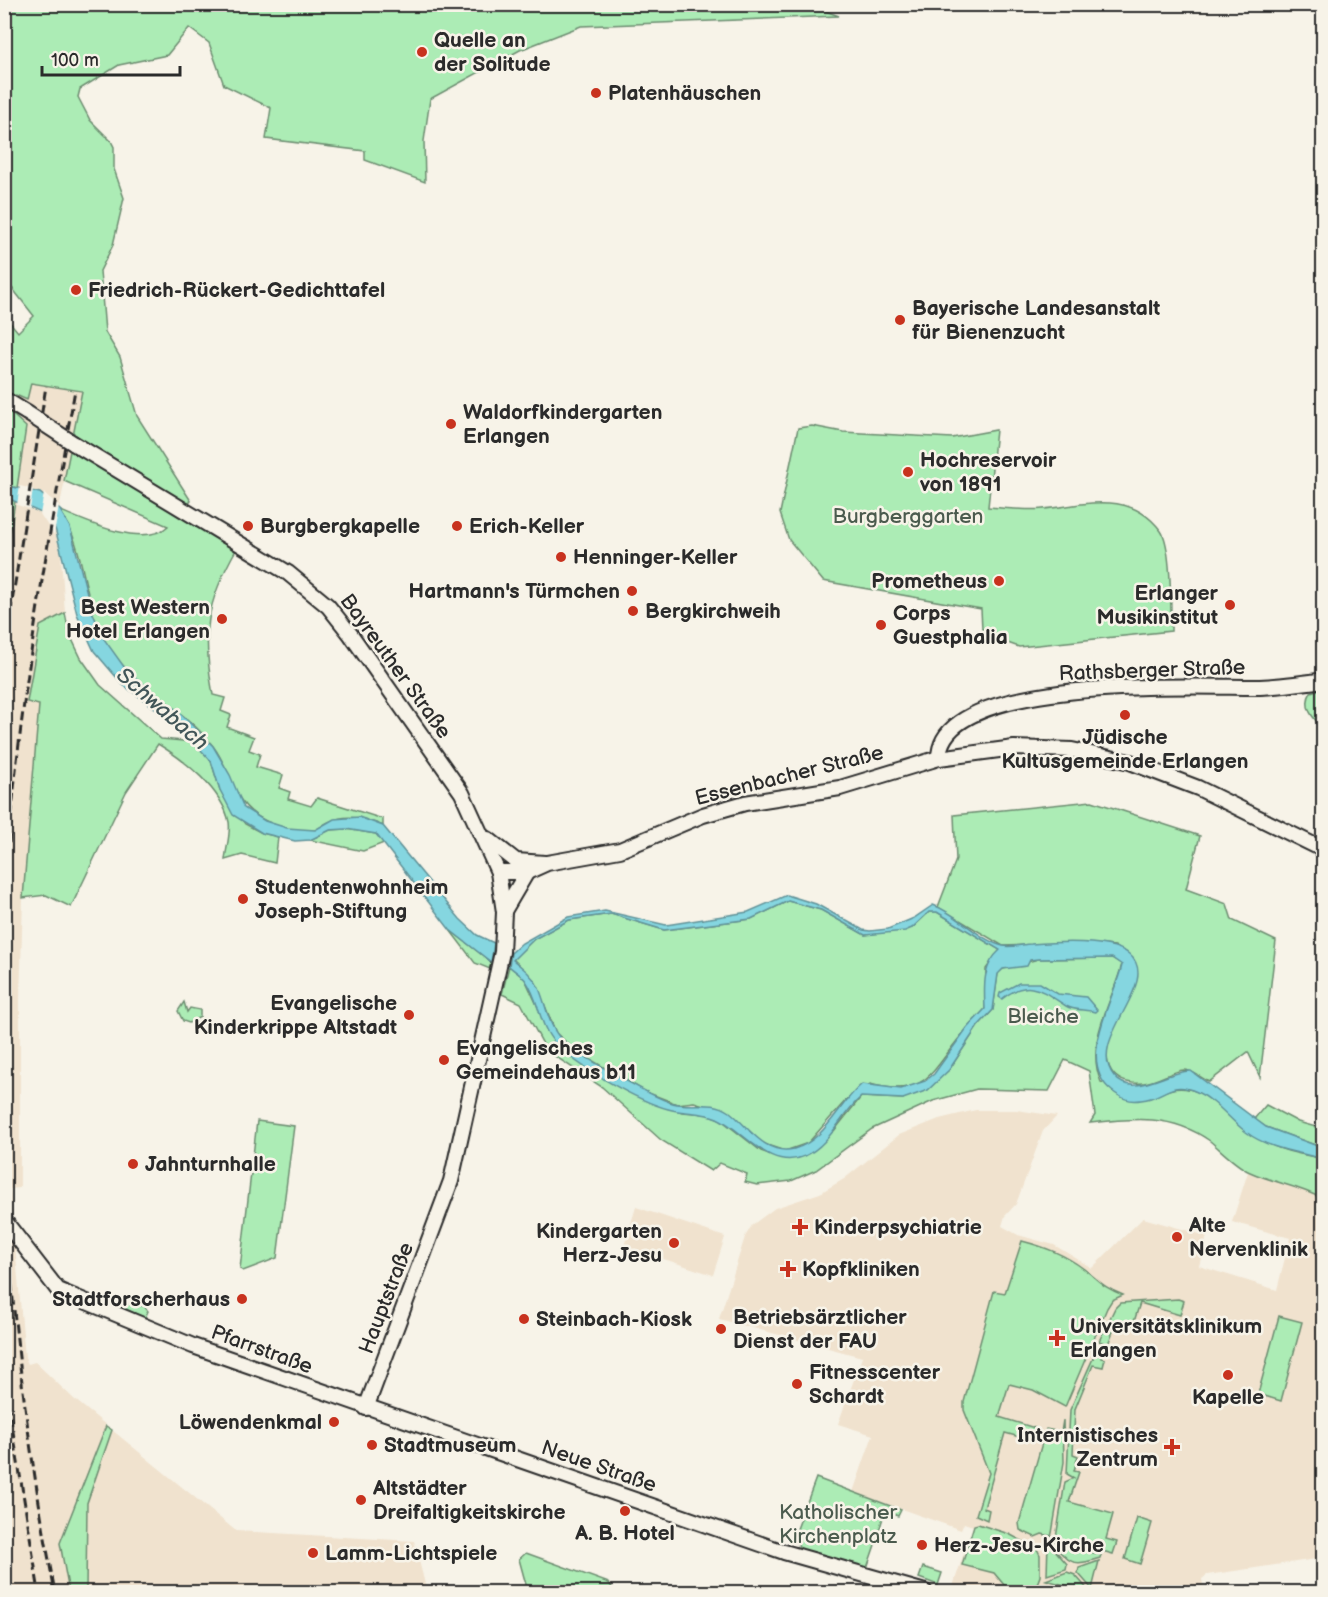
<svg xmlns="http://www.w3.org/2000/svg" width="1328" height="1597" font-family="'Balsamiq Sans',sans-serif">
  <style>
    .built { fill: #f0e2ce }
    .green { fill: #acecb5; stroke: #6c8c70; stroke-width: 1.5 }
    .water { fill: #85d6e0; stroke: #619298; stroke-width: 1.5; fill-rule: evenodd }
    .pier { fill: #f7f3e8 }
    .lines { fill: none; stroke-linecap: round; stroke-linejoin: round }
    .minor-casing { stroke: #2b2b2b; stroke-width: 18 }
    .minor { stroke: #f7f3e8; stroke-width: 14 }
    .rail { stroke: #2b2b2b; stroke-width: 3; stroke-dasharray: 9 4.5; stroke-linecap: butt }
    .minor-bridge-casing { stroke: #2b2b2b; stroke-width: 18; stroke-linecap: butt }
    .minor-bridge { stroke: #f7f3e8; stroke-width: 14 }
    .poi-dot { fill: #c8321e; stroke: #f7f3e8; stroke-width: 2 }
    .labels { text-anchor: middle; stroke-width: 5; stroke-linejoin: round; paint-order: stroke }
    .poi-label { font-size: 21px; font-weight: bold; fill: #2b2b2b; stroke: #f7f3e8; text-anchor: start }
    .park-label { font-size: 21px; fill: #4b5b4e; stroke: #f7f3e8 }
    .street-label { font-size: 21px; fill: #2b2b2b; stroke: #f7f3e8 }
    .water-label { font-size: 22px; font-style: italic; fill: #425658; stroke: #f7f3e8 }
  </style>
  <rect width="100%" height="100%" fill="#f7f3e8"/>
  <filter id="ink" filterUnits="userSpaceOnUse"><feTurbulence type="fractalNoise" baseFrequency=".0167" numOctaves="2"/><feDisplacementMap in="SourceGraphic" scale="12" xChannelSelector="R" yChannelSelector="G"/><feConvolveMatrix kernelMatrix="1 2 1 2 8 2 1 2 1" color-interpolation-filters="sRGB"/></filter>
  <g filter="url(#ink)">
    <g class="built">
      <path d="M30 383 82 391 59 510 40 493 17 488 26 427 12 414 16 395Z"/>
      <path d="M15 501 46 515 55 528 60 542 65 613 40 626 27 701 39 705 23 898 20 1000V1188L10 1189 25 1357 28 1364 35 1362 74 1399 236 1531 414 1541 427 1592H5L4 567Z"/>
      <path d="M976 1110H1016L1057 1116 1043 1131 1016 1204 1005 1216 1002 1226 1018 1235 1054 1245 1092 1268 1143 1218 1207 1236 1199 1266 1277 1290 1290 1238 1232 1222 1248 1172 1309 1191 1324 1199 1323 1558 1207 1575 1202 1579 1204 1592H951L973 1526 964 1523 961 1530 853 1492 873 1435 838 1424 862 1357 719 1319 745 1237 752 1225 775 1208 820 1193 844 1179 899 1135 939 1119Z"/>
      <path d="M636 1207 725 1237 713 1275 624 1246Z"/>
    </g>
    <g class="green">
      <path d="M807 4 839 16 581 26 520 50 430 99 424 141 425 182 365 160V151L266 139 271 108 224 85 209 43 189 28 167 55 119 65 80 89 78 97 90 120 111 141 114 147V169L124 198 113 245 100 271 105 332 120 357 137 416 191 501 181 512 237 548C205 604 202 634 213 695L225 698 221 711 231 715 227 727 254 737 249 750 260 754 256 767 283 775 279 788 290 792 288 799 311 806 317 798 383 819V826C366 818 348 813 331 821 325 823 320 828 315 830 301 833 278 827 266 821 230 804 235 775 213 746 181 704 128 685 103 638 82 598 86 546 59 510 84 521 145 549 168 526L64 481 82 391 31 383 27 400 16 395 12 414 26 427 17 488 5 485 4 315 18 332 34 316 5 279V5Z"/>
      <path d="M812 426 843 432 952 438 996 430 988 507C1006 508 1025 511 1043 509 1086 505 1130 489 1161 531 1172 546 1171 610 1171 631L1019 647 999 640 982 629 981 609 823 581 789 540 780 513 798 428Z"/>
      <path d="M5 497 15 501 5 567Z"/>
      <path d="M65 613 69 633 81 658 100 685 161 739 195 742 211 761 220 790 245 824 262 833 278 837 275 863 242 855 225 860C226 849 231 833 229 822 222 789 184 760 158 744L126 792 71 907 46 895 23 898 39 705 27 702 40 626Z"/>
      <path d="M1323 688H1324L1323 728C1313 718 1302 707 1311 692Z"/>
      <path d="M1092 801 1200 836 1186 889 1227 904 1232 920 1276 941 1260 1077 1248 1052 1209 1082C1201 1078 1193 1070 1184 1070 1171 1071 1157 1082 1144 1083 1112 1086 1101 1065 1110 1035 1114 1022 1127 1003 1134 990L1115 946 1079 943 1003 946 938 907 956 860 954 815Z"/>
      <path d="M346 829 376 834 384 843 363 851 310 840 330 830Z"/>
      <path d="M788 901 821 910 865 935 912 928 929 912H937L1000 950 986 969 985 1009C979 1016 972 1022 966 1030 933 1066 930 1100 870 1084L847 1099 808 1143 785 1151 767 1145 759 1141 730 1113 694 1102 677 1104 646 1092 576 1051 556 1033 535 981 513 959 534 939 569 920 611 914 664 930 751 919Z"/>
      <path d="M450 930 491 962 490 969 475 963Z"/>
      <path d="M1112 958 1122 964C1113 1001 1084 1043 1101 1082L1159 1094C1203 1069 1238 1130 1274 1146 1289 1153 1308 1155 1323 1159V1199C1300 1186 1274 1183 1250 1172 1236 1166 1222 1151 1210 1141 1172 1114 1134 1118 1090 1123L1095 1115 1089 1071 1065 1060 1049 1091 977 1089 933 1101 872 1129 816 1170 791 1181 757 1185 745 1182 747 1174 720 1163 711 1171 661 1140 602 1087 550 1053 543 1044 521 1003 502 994 509 966 525 979 554 1042 623 1089 682 1112 707 1114 720 1119 761 1151 772 1155 793 1158 834 1131 861 1097 903 1099 949 1070 978 1026 993 1010 998 973 1003 969 1038 959Z"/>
      <path d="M184 1002 187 1012 190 1008 200 1010V1017L189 1023 183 1021 178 1011Z"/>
      <path d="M1266 1105 1298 1122 1323 1129V1148L1266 1127 1254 1119Z"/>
      <path d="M257 1121 294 1126 277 1258 243 1271 240 1269Z"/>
      <path d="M1022 1241C1045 1247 1064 1254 1084 1269 1100 1281 1102 1287 1123 1295L1112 1300 1107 1308 1065 1407 1033 1390 1009 1384 999 1417 1038 1429 1034 1441 1005 1433 984 1508 989 1510 987 1520 976 1515 989 1473 964 1410V1402L994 1291 1005 1293Z"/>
      <path d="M1178 1299 1184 1301 1180 1315 1140 1303 1132 1328 1116 1324 1108 1344 1099 1341 1115 1308 1120 1303Z"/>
      <path d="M119 1303 144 1306 148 1311 145 1318 117 1305Z"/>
      <path d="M1279 1316 1302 1322 1281 1401 1258 1394Z"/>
      <path d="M1099 1345 1105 1347 1101 1358 1105 1359 1103 1367 1093 1365 1075 1409 1073 1454 1078 1456 1074 1471 1079 1472 1069 1502 1113 1514 1106 1539 1117 1542 1113 1554 1056 1538 1065 1482 1074 1478 1067 1474 1070 1410Z"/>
      <path d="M1063 1420 1064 1462 1052 1533 1051 1536 1042 1534 1035 1537 1020 1530 1019 1523 1046 1429 1061 1432Z"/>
      <path d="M106 1426 112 1430 87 1503 86 1592H69L60 1543Z"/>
      <path d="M816 1478 901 1510 898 1516 885 1511 878 1534 884 1536 883 1540 877 1539 867 1568 801 1550 794 1537Z"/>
      <path d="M1137 1518 1152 1523 1140 1564 1125 1559Z"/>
      <path d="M978 1524 1009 1534 1037 1549 1040 1555V1576L1034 1592H1010L994 1573 962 1565 974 1525Z"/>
      <path d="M1051 1541 1101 1555 1100 1558C1072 1567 1070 1564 1051 1541Z"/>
      <path d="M1048 1542 1067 1564 1066 1569 1047 1575Z"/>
      <path d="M526 1553 609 1583 615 1592H528L519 1559Z"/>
      <path d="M1099 1561 1092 1589 1078 1573 1079 1568Z"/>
      <path d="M923 1567 942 1573 938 1585 919 1578Z"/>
      <path d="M1067 1572 1075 1575 1090 1592 1046 1580Z"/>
    </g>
    <g class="water">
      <path d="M4 485 40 493 60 510 70 527 91 609 104 639 127 671 179 712 213 746 230 775 244 808 265 821 287 828 315 830 334 819 359 817 383 826 460 919 477 935 494 943 491 962 450 930 376 834 346 829 330 830 310 840 295 841 262 833 233 815 220 790 211 761 177 724 123 685 94 651 77 614 55 528 46 515 5 497Z"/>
      <path d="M787 895 816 904 863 930 870 931 888 929 914 918 933 905C958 914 979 940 1003 946 1011 948 1023 944 1031 944 1055 942 1110 938 1129 954 1164 983 1084 1039 1114 1076 1133 1100 1169 1069 1191 1071L1266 1127 1323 1148V1159C1298 1152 1268 1149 1246 1132 1229 1119 1217 1101 1197 1092 1169 1079 1166 1098 1141 1100 1129 1102 1121 1098 1112 1091 1075 1063 1114 999 1122 965L1112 958 1038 959 1030 960 1027 966 1003 969 998 974 993 1010 978 1026 949 1070 928 1090 903 1099 861 1097C840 1115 831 1144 805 1156 769 1172 744 1130 717 1118 701 1111 685 1114 668 1109 638 1101 576 1066 555 1043 539 1026 539 999 526 981 522 975 514 971 509 966L511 953 522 943 568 917 605 911 666 925 748 912ZM788 901 821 910 865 935 905 931 912 928 929 912H937L1000 950C982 966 984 986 985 1009L967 1028 934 1074 925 1081 901 1089 862 1084C839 1103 825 1141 794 1149 765 1156 749 1127 730 1112 713 1100 695 1107 677 1104 659 1102 576 1053 562 1040 548 1026 546 1003 538 986 532 975 523 968 513 960L534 939 569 920 611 914 664 930 751 919Z"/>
      <path d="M1019 983H1040L1058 994 1086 997 1097 1010 1095 1012C1086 1009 1074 1011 1066 1006 1042 991 1029 977 1002 999L999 997 1000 993Z"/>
    </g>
    <g class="pier">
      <path d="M20 486 33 489 30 509 17 505Z"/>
      <path d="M44 493 59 506 54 535 40 514Z"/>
    </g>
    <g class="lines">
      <defs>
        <g id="minor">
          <path d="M4 399 27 413"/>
          <path d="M73 443 288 573 328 606 351 635 462 793 498 872 504 912 502 952 451 1181 366 1408"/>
          <path d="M939 758C939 673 1201 688 1260 687 1281 686 1302 683 1324 680"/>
          <path d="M488 839 516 861 545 863"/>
          <path d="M498 872H527L547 863 620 850 703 815 745 803 840 788 939 758 1014 748 1072 750 1130 762 1198 788 1324 850"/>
          <path d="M504 911 527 872"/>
          <path d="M4 1220 58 1290 193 1346 784 1552 925 1592"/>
        </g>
      </defs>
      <use href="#minor" class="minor-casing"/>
      <use href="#minor" class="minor"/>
      <g class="rail">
        <path d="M4 653 46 386"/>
        <path d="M4 924C12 743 43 568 75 390"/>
        <path d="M4 1189C13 1325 29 1459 55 1592"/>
        <path d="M4 1376 39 1592"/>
      </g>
      <defs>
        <path id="minor-bridge" d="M27 413 73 443"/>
      </defs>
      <use href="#minor-bridge" class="minor-bridge-casing"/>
      <use href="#minor-bridge" class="minor-bridge"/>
    </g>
  </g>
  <g class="poi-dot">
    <circle cx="422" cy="52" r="6"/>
    <circle cx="596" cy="93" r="6"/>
    <circle cx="76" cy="290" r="6"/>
    <circle cx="900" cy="320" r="6"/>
    <circle cx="451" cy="424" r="6"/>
    <circle cx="908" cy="472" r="6"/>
    <circle cx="248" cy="526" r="6"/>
    <circle cx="457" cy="526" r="6"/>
    <circle cx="561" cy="557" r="6"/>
    <circle cx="999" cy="581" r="6"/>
    <circle cx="632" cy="591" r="6"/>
    <circle cx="1230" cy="605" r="6"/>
    <circle cx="633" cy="611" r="6"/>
    <circle cx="222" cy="619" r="6"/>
    <circle cx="881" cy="625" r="6"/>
    <circle cx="1125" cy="715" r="6"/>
    <circle cx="243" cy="899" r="6"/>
    <circle cx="409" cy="1015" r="6"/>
    <circle cx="444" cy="1060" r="6"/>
    <circle cx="133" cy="1164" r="6"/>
    <path d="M797 1218h6v6h6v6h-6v6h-6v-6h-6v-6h6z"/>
    <circle cx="1177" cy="1237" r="6"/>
    <circle cx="674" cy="1243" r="6"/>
    <path d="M785 1260h6v6h6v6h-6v6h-6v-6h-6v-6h6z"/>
    <circle cx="242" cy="1299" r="6"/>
    <circle cx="524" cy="1319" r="6"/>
    <circle cx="721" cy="1329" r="6"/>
    <path d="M1054 1329h6v6h6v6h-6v6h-6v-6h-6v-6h6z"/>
    <circle cx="1228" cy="1375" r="6"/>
    <circle cx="797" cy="1384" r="6"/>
    <circle cx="334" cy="1422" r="6"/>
    <circle cx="372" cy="1445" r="6"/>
    <path d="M1169 1438h6v6h6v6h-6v6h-6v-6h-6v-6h6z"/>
    <circle cx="361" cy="1500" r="6"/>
    <circle cx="625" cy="1511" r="6"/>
    <circle cx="922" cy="1545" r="6"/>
    <circle cx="313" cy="1553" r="6"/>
  </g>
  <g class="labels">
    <g class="poi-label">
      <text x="434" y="47">Quelle an<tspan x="434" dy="24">der Solitude</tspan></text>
      <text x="608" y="100">Platenhäuschen</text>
      <text x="88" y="297">Friedrich-Rückert-Gedichttafel</text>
      <text x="912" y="315">Bayerische Landesanstalt<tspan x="912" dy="24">für Bienenzucht</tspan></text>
      <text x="463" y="419">Waldorfkindergarten<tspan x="463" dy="24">Erlangen</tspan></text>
      <text x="920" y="467">Hochreservoir<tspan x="920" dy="24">von 1891</tspan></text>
      <text x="260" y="533">Burgbergkapelle</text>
      <text x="469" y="533">Erich-Keller</text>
      <text x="573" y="564">Henninger-Keller</text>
      <text x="987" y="588" text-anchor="end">Prometheus</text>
      <text x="620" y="598" text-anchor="end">Hartmann's Türmchen</text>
      <text x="1218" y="600" text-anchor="end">Erlanger<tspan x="1218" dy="24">Musikinstitut</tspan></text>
      <text x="210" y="614" text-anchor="end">Best Western<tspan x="210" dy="24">Hotel Erlangen</tspan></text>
      <text x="645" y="618">Bergkirchweih</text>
      <text x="893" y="620">Corps<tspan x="893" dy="24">Guestphalia</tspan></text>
      <text x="1125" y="744" text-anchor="middle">Jüdische<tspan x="1125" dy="24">Kultusgemeinde Erlangen</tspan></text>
      <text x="255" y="894">Studentenwohnheim<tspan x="255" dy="24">Joseph-Stiftung</tspan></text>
      <text x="397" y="1010" text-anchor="end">Evangelische<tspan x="397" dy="24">Kinderkrippe Altstadt</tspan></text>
      <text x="456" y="1055">Evangelisches<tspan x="456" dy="24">Gemeindehaus b11</tspan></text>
      <text x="145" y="1171">Jahnturnhalle</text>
      <text x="1189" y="1232">Alte<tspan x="1189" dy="24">Nervenklinik</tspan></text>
      <text x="814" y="1234">Kinderpsychiatrie</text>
      <text x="662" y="1238" text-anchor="end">Kindergarten<tspan x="662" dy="24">Herz-Jesu</tspan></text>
      <text x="802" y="1276">Kopfkliniken</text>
      <text x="230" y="1306" text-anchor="end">Stadtforscherhaus</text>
      <text x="733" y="1324">Betriebsärztlicher<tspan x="733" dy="24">Dienst der FAU</tspan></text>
      <text x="536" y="1326">Steinbach-Kiosk</text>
      <text x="1070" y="1333">Universitätsklinikum<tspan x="1070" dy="24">Erlangen</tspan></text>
      <text x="809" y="1379">Fitnesscenter<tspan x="809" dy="24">Schardt</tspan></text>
      <text x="1228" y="1404" text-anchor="middle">Kapelle</text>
      <text x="322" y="1429" text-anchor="end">Löwendenkmal</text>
      <text x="1158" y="1442" text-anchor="end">Internistisches<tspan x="1158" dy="24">Zentrum</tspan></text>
      <text x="384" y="1452">Stadtmuseum</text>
      <text x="373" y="1495">Altstädter<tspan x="373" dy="24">Dreifaltigkeitskirche</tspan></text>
      <text x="625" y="1540" text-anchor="middle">A. B. Hotel</text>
      <text x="934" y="1552">Herz-Jesu-Kirche</text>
      <text x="325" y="1560">Lamm-Lichtspiele</text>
    </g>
    <g class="park-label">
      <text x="908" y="523">Burgberggarten</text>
      <text x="1043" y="1023">Bleiche</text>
      <text x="838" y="1519">Katholischer<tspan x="838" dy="24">Kirchenplatz</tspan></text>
    </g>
    <g class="street-label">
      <text transform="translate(396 666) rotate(54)" y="7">Bayreuther Straße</text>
      <text transform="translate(1152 670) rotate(-2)" y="7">Rathsberger Straße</text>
      <text transform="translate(789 775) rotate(-14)" y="7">Essenbacher Straße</text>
      <text transform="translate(386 1298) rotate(-69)" y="7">Hauptstraße</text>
      <text transform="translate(262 1349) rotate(20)" y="7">Pfarrstraße</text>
      <text transform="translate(599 1466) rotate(19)" y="7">Neue Straße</text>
    </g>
    <g class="water-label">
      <text transform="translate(163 708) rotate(41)" y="8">Schwabach</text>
    </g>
  </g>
  <rect width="1328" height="1597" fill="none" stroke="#f7f3e8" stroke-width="24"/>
  <rect x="12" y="12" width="1304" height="1573" fill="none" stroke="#2b2b2b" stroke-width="2" filter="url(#ink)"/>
  <path d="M42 66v9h138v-9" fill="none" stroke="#2b2b2b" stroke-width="3"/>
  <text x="51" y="66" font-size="18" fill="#2b2b2b" stroke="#f7f3e8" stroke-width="4.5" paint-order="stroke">100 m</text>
</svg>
